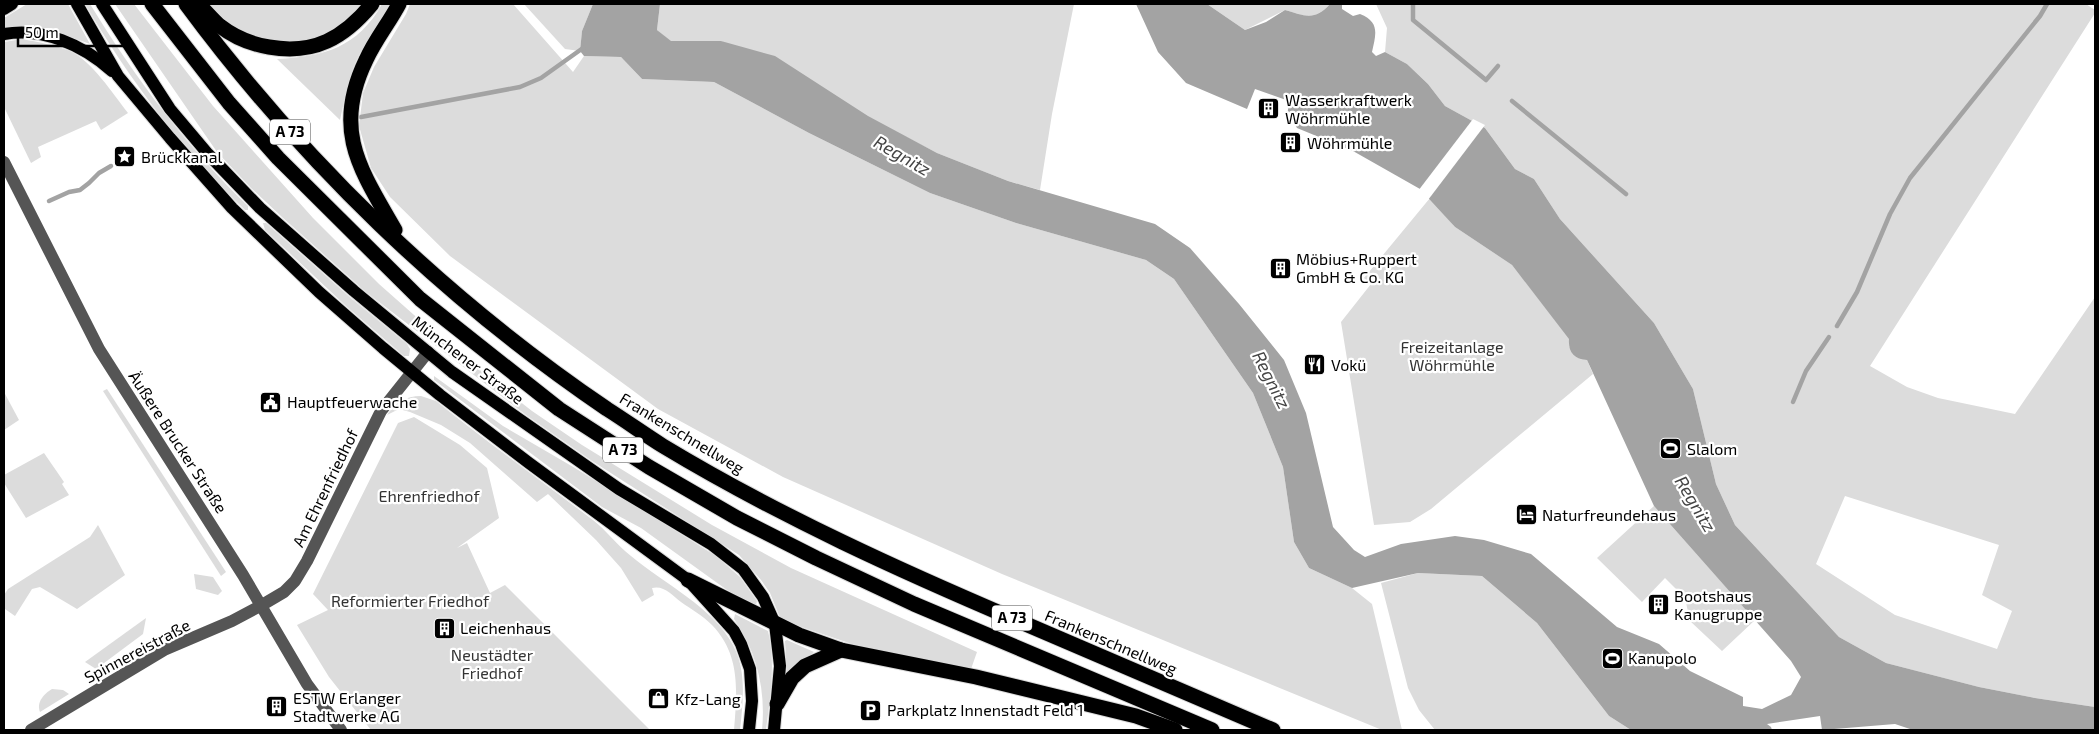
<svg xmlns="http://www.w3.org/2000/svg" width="2099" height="734" font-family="'Exo 2',sans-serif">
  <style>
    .green { fill: #dcdcdc; fill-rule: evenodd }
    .water { fill: #a3a3a3 }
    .pier { fill: #fff }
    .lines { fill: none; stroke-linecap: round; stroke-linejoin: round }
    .stream { stroke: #a3a3a3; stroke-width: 4.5 }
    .major-casing { stroke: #dbdbdb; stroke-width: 14 }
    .highway-casing { stroke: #dbdbdb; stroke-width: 17 }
    .minor { stroke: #555; stroke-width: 12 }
    .major { stroke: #000; stroke-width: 12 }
    .highway { stroke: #000; stroke-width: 15 }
    .labels { text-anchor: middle; stroke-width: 4.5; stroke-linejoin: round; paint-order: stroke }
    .shield { fill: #fff; stroke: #4c4c4c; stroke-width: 1 }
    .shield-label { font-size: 15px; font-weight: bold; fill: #000 }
    .poi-label { font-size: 16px; fill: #000; stroke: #fff; text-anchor: start }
    .park-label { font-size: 16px; fill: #333; stroke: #fff }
    .street-label { font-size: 16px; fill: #000; stroke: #fff }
    .water-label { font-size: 18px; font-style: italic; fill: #444; stroke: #fff }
  </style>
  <rect width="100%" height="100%" fill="#fff"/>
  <g class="green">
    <path d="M27 4H68L90 44 48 29 31 26 4 28V18Z"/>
    <path d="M85 4H90C135 78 186 146 248 206V210H245C182 150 129 79 85 4Z"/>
    <path d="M115 4H134L213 106 313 218 379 284 448 345 532 411 582 445 712 525 791 568 977 652 971 669 852 644 781 620 770 593 761 580 739 555 592 461 526 415 366 292 283 218 251 188 217 152Z"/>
    <path d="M207 4H363C360 11 350 17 344 22 317 45 274 51 243 33 229 26 218 14 207 4Z"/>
    <path d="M382 4H391C383 22 370 36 360 53 349 74 345 97 340 120L277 59C324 57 358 47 382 4Z"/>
    <path d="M410 4H513L573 72 584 56 621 57 642 79 714 82 809 133 930 193 1016 223 1146 260 1174 279 1253 393 1283 467 1294 542 1309 568 1352 588 1372 604 1402 730H1382L1002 574 783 477 658 409 450 256 390 197 371 168 359 126 363 93 374 67 406 14Z"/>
    <path d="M524 4H593L582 31 580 51 565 49Z"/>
    <path d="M660 4H1074L1052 114 1040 190 1008 181 937 153 721 41 671 42 657 30Z"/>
    <path d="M1207 4H1330C1315 21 1305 16 1285 10L1245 30Z"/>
    <path d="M1376 4H2086L2095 10V13L1870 366 1907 387 1938 398 2015 414 2095 297V707L2035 698 1979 687 1886 663 1839 637 1735 525 1716 484 1693 389 1654 323 1560 219 1534 179 1515 169 1485 128 1445 106 1428 84 1407 64 1385 52 1387 28ZM1845 496 1999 545 1982 595 2012 611 1997 649 1895 615 1816 564Z"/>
    <path d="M22 39C38 42 55 45 70 51 92 61 113 94 128 113L101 130 96 121 38 147 41 157 31 163 4 107V42Z"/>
    <path d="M1430 198 1455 227 1512 265 1570 339 1569 346 1580 359 1587 360 1593 374 1431 509 1410 522 1374 525 1341 322 1371 284 1364 278Z"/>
    <path d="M263 223H266L352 299 407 344 410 349 409 356H404L346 306 265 230Z"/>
    <path d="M434 376 503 426 575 468 716 556 740 577 757 601 756 605 753 606 727 590 641 528 602 507 434 380Z"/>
    <path d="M107 389 226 572 221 576 103 391Z"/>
    <path d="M4 392 19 420 4 430Z"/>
    <path d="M421 396 436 401C487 442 540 480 593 520 606 530 617 545 631 556 663 583 713 607 733 645 747 671 743 702 740 730H734C737 692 741 655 712 625 703 616 691 609 681 602 672 595 664 585 652 588L654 595 642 602 621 568 596 540 548 494 537 502 470 443 441 425 410 412 399 409 387 415C395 402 406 396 421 396Z"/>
    <path d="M414 417 460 445 487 468 499 518 457 548 467 543 490 593 505 585 650 730H371L329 677 297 625 328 610 313 594 398 423Z"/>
    <path d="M44 453 64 482 62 484 69 495 26 518 4 483V475Z"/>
    <path d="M1654 506 1755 620 1722 651 1690 621 1685 598 1665 578 1642 602 1597 558Z"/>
    <path d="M98 525 125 575 77 609 40 587 32 589 15 616 5 609 4 595 8 589 90 537Z"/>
    <path d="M1418 573 1482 576 1537 623 1609 716 1631 730H1435L1419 710 1408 688 1381 583Z"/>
    <path d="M194 574 213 577 222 591 218 595 196 589Z"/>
    <path d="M735 614 768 631C776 663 770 698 766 730H762C766 690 757 652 734 619Z"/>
    <path d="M146 618 143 634 96 669 85 662Z"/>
    <path d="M787 640 814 652 787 674 785 641Z"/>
    <path d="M52 689 63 690 69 694 40 712C36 702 44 694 52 689Z"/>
  </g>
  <path class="water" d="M593 4H660L657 30 671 41H721L775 56 868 116 937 153 1008 181 1155 224 1190 248 1239 304 1284 360 1306 413 1333 527 1354 550 1365 557 1401 544 1455 536 1484 540 1531 554 1617 627 1659 644 1690 671 1743 697V706L1762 709 1791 695 1801 677 1791 661 1654 506 1587 360C1574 359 1568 352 1569 339L1512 265 1455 227 1420 189 1353 151 1297 128 1292 120 1287 118 1289 101 1255 89 1247 109 1186 83 1158 52 1136 4H1207L1245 30 1266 22 1285 10C1305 16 1315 21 1330 4H1342V9L1353 16 1360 14C1380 22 1376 34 1372 52L1376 56 1385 52 1407 64 1428 84 1445 106 1485 128 1515 169 1534 179 1560 219 1654 323 1693 389 1716 484 1735 525 1839 637 1886 663 1979 687 2035 698 2095 707V730H1913L1895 724 1822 730 1820 716 1767 724 1771 727 1772 730H1631L1609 716 1537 623 1482 576 1418 573 1352 588 1309 568 1294 542 1283 467 1253 393 1174 279 1146 260 1016 223 930 193 809 133 714 82 642 79 621 57 584 56 580 51 582 31Z"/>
  <path class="pier" d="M1473 119 1485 125 1428 200 1418 191Z"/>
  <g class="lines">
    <g class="stream">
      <path d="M1413 4V20L1486 80 1498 66"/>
      <path d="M1512 101 1626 194"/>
      <path d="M361 117 520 87 541 78 583 48"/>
      <path d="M49 201 69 192 80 190 89 183 99 173 111 166"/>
      <path d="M1837 326 1857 292 1890 214 1910 178 2040 16 2047 4"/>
      <path d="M1793 402 1806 371 1829 337"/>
    </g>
    <defs>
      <g id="major">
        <path d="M77 4 118 76 170 138 232 208 319 292 383 348 440 395 529 463 688 580 734 631 741 644 750 669 752 701 749 730"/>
        <path d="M102 4 170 109 208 154 260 208 354 291 452 372 619 489 711 544 743 569 763 597 775 624 780 666 774 730"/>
        <path d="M4 9 12 4"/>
        <path d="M4 34C43 27 83 45 112 71"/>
      </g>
      <g id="highway">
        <path d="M152 4 229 103 278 158 420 299 559 409 649 467 737 518 816 558 914 604 1212 730"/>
        <path d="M186 4C302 161 445 299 607 409 626 421 644 434 663 446 779 516 903 572 1028 625 1109 660 1191 695 1273 730"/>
        <path d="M198 4C206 11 212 19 220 26 234 37 251 44 269 47 314 55 344 38 372 4"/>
        <path d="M395 230C360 169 332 130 366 60 375 40 389 23 399 4"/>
        <path d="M688 580 799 635 841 650 976 677 1136 716 1175 730"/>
        <path d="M777 704 792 678 805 666 841 650"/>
      </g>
    </defs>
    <use href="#major" class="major-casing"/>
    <use href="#highway" class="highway-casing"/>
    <g class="minor">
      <path d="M4 162 99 349 243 575 307 684 341 730"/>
      <path d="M31 730 164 650 232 621 262 605 284 592 295 581 307 561 381 411 428 352"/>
    </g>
    <use href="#major" class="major"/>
    <use href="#highway" class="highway"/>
  </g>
  <defs>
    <symbol id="building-square" viewBox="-11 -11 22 22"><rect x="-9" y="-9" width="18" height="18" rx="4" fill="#000" stroke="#fff"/><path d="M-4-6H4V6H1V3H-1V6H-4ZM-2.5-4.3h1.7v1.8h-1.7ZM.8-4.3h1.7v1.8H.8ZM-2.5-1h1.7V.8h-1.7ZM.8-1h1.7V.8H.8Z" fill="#fff"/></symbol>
    <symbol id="sight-square" viewBox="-11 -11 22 22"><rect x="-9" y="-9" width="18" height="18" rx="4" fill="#000" stroke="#fff"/><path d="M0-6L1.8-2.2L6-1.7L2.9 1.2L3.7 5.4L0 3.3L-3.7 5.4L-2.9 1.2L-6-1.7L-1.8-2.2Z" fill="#fff"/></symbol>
    <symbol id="restaurant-square" viewBox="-11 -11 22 22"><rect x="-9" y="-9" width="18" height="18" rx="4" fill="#000" stroke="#fff"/><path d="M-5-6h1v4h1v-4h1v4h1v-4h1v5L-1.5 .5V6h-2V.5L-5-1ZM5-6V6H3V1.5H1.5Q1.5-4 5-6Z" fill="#fff"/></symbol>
    <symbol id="civic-square" viewBox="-11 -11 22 22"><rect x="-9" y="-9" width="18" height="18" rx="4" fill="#000" stroke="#fff"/><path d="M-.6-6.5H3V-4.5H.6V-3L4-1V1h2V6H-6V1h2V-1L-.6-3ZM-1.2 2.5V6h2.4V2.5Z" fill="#fff"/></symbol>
    <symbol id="stadium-square" viewBox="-11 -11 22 22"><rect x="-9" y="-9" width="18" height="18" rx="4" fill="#000" stroke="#fff"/><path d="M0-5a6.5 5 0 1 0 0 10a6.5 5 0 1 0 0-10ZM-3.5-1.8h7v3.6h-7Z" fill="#fff"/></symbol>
    <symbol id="hotel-square" viewBox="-11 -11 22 22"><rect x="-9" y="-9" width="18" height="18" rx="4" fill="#000" stroke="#fff"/><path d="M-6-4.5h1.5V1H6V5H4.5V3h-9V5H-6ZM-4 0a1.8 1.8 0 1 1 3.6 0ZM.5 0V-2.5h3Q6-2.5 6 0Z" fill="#fff"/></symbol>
    <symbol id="shop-square" viewBox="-11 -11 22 22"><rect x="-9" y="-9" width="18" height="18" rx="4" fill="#000" stroke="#fff"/><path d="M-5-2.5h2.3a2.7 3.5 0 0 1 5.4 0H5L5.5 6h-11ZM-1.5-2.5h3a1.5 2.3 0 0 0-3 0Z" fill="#fff"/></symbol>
    <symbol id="parking-square" viewBox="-11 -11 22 22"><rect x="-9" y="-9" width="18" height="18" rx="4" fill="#000" stroke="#fff"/><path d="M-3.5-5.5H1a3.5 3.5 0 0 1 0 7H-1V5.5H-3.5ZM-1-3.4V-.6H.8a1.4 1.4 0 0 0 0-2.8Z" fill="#fff"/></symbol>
  </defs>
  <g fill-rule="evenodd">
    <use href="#building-square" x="1256" y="96" width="25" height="25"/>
    <use href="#building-square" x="1278" y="130" width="25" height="25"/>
    <use href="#sight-square" x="112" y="144" width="25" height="25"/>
    <use href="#building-square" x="1268" y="256" width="25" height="25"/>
    <use href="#restaurant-square" x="1302" y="352" width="25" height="25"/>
    <use href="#civic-square" x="258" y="390" width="25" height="25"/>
    <use href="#stadium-square" x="1658" y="436" width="25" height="25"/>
    <use href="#hotel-square" x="1514" y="502" width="25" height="25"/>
    <use href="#building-square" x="1646" y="592" width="25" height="25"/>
    <use href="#building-square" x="432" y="616" width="25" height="25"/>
    <use href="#stadium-square" x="1600" y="646" width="25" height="25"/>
    <use href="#shop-square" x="646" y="686" width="25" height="25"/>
    <use href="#building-square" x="264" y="694" width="25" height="25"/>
    <use href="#parking-square" x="858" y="698" width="25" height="25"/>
  </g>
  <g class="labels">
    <g class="shield">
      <rect x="270" y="119.5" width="40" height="25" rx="4"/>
      <rect x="603" y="437.5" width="40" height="25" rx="4"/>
      <rect x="992" y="605.5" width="40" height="25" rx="4"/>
    </g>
    <g class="shield-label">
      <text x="290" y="137">A 73</text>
      <text x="623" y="455">A 73</text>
      <text x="1012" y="623">A 73</text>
    </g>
    <g class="poi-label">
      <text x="1285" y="106">Wasserkraftwerk<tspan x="1285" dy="18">Wöhrmühle</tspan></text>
      <text x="1307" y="149">Wöhrmühle</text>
      <text x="141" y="163">Brückkanal</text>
      <text x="1296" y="265">Möbius+Ruppert<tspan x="1296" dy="18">GmbH &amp; Co. KG</tspan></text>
      <text x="1331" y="371">Vokü</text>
      <text x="287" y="408">Hauptfeuerwache</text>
      <text x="1687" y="455">Slalom</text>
      <text x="1542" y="521">Naturfreundehaus</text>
      <text x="1674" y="602">Bootshaus<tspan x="1674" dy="18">Kanugruppe</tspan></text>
      <text x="460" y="634">Leichenhaus</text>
      <text x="1628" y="664">Kanupolo</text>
      <text x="293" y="704">ESTW Erlanger<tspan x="293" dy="18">Stadtwerke AG</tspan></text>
      <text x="675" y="705">Kfz-Lang</text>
      <text x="887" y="716">Parkplatz Innenstadt Feld 1</text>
    </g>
    <g class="park-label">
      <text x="1452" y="353">Freizeitanlage<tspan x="1452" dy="18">Wöhrmühle</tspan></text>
      <text x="429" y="502">Ehrenfriedhof</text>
      <text x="410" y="607">Reformierter Friedhof</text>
      <text x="492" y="661">Neustädter<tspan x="492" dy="18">Friedhof</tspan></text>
    </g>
    <g class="street-label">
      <text transform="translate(468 360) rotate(37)" y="6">Münchener Straße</text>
      <text transform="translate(682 433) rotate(31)" y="6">Frankenschnellweg</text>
      <text transform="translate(178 442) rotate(57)" y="6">Äußere Brucker Straße</text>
      <text transform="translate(325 488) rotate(-64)" y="6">Am Ehrenfriedhof</text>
      <text transform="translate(1111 642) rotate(23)" y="6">Frankenschnellweg</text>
      <text transform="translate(137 651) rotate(-28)" y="6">Spinnereistraße</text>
    </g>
    <g class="water-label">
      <text transform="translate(902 156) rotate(30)" y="6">Regnitz</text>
      <text transform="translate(1271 380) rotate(63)" y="6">Regnitz</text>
      <text transform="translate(1695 504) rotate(59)" y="6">Regnitz</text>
    </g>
  </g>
  <rect width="2099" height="734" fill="none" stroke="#000000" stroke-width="10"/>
  <path d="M18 38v8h106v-8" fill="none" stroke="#000000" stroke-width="2.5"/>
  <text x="25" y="38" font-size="15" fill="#000000" stroke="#ffffff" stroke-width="4" paint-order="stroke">50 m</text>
</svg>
